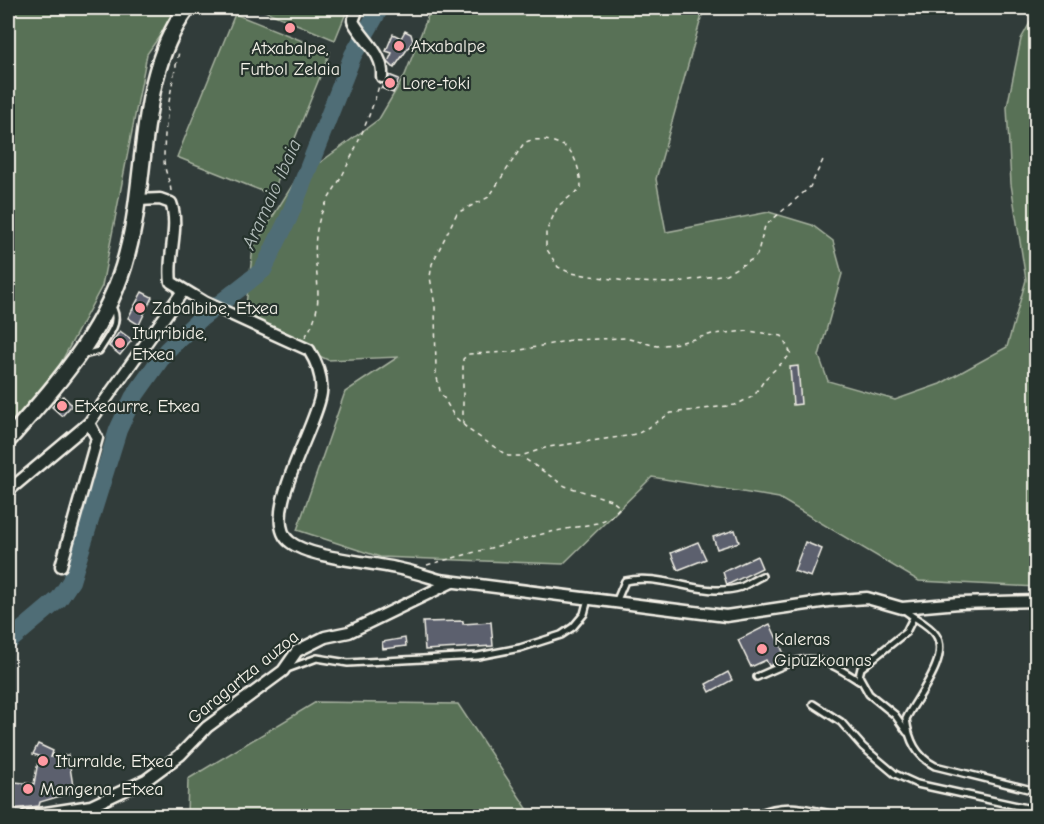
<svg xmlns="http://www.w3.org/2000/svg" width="1044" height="824" font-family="'Comic Neue',sans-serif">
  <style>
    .green { fill: #597156; stroke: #a6b19f; stroke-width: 1.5 }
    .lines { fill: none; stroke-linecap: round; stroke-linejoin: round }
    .river { stroke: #506d76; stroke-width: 18 }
    .building { fill: #5b616e; stroke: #f4f1e8; stroke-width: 1.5 }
    .lane-casing { stroke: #f4f1e8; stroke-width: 10 }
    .street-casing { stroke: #f4f1e8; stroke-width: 15 }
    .secondary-casing { stroke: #f4f1e8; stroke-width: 20 }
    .path { stroke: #f4f1e8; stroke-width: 1.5; stroke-dasharray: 4.5 4.5; stroke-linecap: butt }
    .lane { stroke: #26332d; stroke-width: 5 }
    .street { stroke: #26332d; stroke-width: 10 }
    .secondary { stroke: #26332d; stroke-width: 15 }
    .poi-dot { fill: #ff9aa2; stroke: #26332d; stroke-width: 2 }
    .labels { text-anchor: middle; stroke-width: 4.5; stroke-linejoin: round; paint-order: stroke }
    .poi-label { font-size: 18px; fill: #f4f1e8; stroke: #26332d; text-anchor: start }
    .street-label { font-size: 18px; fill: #f4f1e8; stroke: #26332d }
    .water-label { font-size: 20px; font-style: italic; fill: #b2bcba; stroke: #26332d }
  </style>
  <rect width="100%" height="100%" fill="#313c3a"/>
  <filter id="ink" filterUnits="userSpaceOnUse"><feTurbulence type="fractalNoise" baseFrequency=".0167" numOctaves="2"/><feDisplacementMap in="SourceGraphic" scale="12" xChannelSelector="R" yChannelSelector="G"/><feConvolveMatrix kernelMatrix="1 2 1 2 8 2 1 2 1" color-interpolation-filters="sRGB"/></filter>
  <g filter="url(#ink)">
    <g class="green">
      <path d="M8 8H179L147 54 102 286 51 381 8 432Z"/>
      <path d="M261 8H348L335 40 260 9Z"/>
      <path d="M431 8H704L656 179 666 232 769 212 812 225 833 241 842 274 819 356 828 381 895 400 940 384 1007 347 1026 280 1011 184 1007 107 1021 39 1036 12V587L919 581 779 498 652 477 563 564 380 557 297 530 345 392 398 357 328 360 244 321 253 248 295 181 379 119 405 75Z"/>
      <path d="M235 14 330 52 272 195 177 157Z"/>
      <path d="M316 702 458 704 532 816H187L188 779Z"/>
    </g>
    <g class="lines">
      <path class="river" d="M8 642 59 599 71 581 118 430 133 398 167 350 200 319 263 270 289 217 353 55 380 8"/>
    </g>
    <g class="building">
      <path d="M405 31 411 34 413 41 394 68 388 62 392 53 386 51 393 34 401 38Z"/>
      <path d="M389 75 399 79 393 93 381 88 388 81Z"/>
      <path d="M142 292 152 297 139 325 128 318Z"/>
      <path d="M120 331 132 340 120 355 109 346Z"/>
      <path d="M798 366 801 404 793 405 790 367Z"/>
      <path d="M63 396 72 405 62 416 52 407Z"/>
      <path d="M735 530 739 542 717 549 713 537Z"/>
      <path d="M698 542 706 559 678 570 671 553Z"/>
      <path d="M805 542 822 549 811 577 794 571Z"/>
      <path d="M757 556 762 568 727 585 723 572Z"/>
      <path d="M463 621V624L491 622 493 646 425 650 423 622Z"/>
      <path d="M770 624 786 658 769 666 766 660 751 667 738 640Z"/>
      <path d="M405 638 406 646 383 649 382 642Z"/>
      <path d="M728 672 732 680 710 692 706 684Z"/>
      <path d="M38 744 53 751 51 757 68 755 74 792 40 802 39 806 13 809 15 782 34 784 39 756 33 754Z"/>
    </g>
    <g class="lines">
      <defs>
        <g id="lane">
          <path d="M80 356 99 351C109 334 123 321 110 304"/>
          <path d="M617 600 625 581C663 572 703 599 741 587 748 584 755 579 762 576"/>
          <path d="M903 609C913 618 929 624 936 635 951 657 916 698 906 719 909 740 916 756 935 766L1036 791"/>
          <path d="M287 669 317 658 348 663 478 656 520 648 561 635 573 627 584 614 588 599"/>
          <path d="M757 677C806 655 812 650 859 681"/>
          <path d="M813 704 841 722 863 747 895 774 917 784 1036 810"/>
          <path d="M907 732 895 715 869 694 859 676 861 668 906 632 913 618"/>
          <path d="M753 816C784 801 806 808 838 816"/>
        </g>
        <g id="street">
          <path d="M358 8 353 21C362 39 384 53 382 77"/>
          <path d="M138 200 160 199 171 203C180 227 167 256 171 282L204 302 309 350C317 363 323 378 321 393 317 427 258 518 290 542 310 558 370 562 396 568 411 571 426 576 440 580L726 616 828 601 867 598 902 608 959 603 1036 601"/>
          <path d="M8 491 89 423 183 291"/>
          <path d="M61 566 97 438 89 423"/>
          <path d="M26 816 91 806 146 780 180 755 207 727 283 671 297 651 325 637 349 632 452 582"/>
        </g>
        <path id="secondary" d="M8 440C58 383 108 329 127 254 149 173 136 78 187 8"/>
      </defs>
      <use href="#lane" class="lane-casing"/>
      <use href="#street" class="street-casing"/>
      <use href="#secondary" class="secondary-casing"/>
      <g class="path">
        <path d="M171 191C170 180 164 171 164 159 164 123 171 87 179 52"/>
        <path d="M305 337C331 300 308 266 318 225 322 205 335 190 344 172 358 144 370 116 379 86"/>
        <path d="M463 424V359L469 354 511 352 571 340 625 338 657 346 679 343 712 334 749 331 782 336 791 354 765 379 754 396 735 405 671 413 639 433 627 436 548 447 521 456H508L469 430 454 416 440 391 436 373 435 306 430 277 432 264 457 213 489 197 524 143C536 136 561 141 570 151 577 160 581 177 581 188L558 206 546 232V248L558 267 571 273 632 282 673 283 726 274 751 260 757 255 765 226 810 187 823 160"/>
        <path d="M427 565 546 533 597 523 611 517 620 507 611 500 565 486 522 457"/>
      </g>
      <use href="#lane" class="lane"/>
      <use href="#street" class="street"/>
      <use href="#secondary" class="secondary"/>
    </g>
  </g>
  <g class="poi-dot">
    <circle cx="290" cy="28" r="6"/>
    <circle cx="399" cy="46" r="6"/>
    <circle cx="390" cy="83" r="6"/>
    <circle cx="140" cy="308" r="6"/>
    <circle cx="120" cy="343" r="6"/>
    <circle cx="62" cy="406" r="6"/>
    <circle cx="762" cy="649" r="6"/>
    <circle cx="43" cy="761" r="6"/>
    <circle cx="28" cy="789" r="6"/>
  </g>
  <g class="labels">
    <g class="poi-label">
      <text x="411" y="52">Atxabalpe</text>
      <text x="290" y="54" text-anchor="middle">Atxabalpe,<tspan x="290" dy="21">Futbol Zelaia</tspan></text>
      <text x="402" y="89">Lore-toki</text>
      <text x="152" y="314">Zabalbibe, Etxea</text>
      <text x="132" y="339">Iturribide,<tspan x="132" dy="21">Etxea</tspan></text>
      <text x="74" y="412">Etxeaurre, Etxea</text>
      <text x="774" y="645">Kaleras<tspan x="774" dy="21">Gipuzkoanas</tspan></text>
      <text x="55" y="767">Iturralde, Etxea</text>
      <text x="40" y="795">Mangena, Etxea</text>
    </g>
    <g class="street-label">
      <text transform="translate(243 677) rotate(-39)" y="6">Garagartza auzoa</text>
    </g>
    <g class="water-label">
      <text transform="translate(271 194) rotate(-66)" y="7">Aramaio ibaia</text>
    </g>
  </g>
  <rect width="1044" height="824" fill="none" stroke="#26332d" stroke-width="30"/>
  <rect x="15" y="15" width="1014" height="794" fill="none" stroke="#f4f1e8" stroke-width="2" filter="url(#ink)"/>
</svg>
